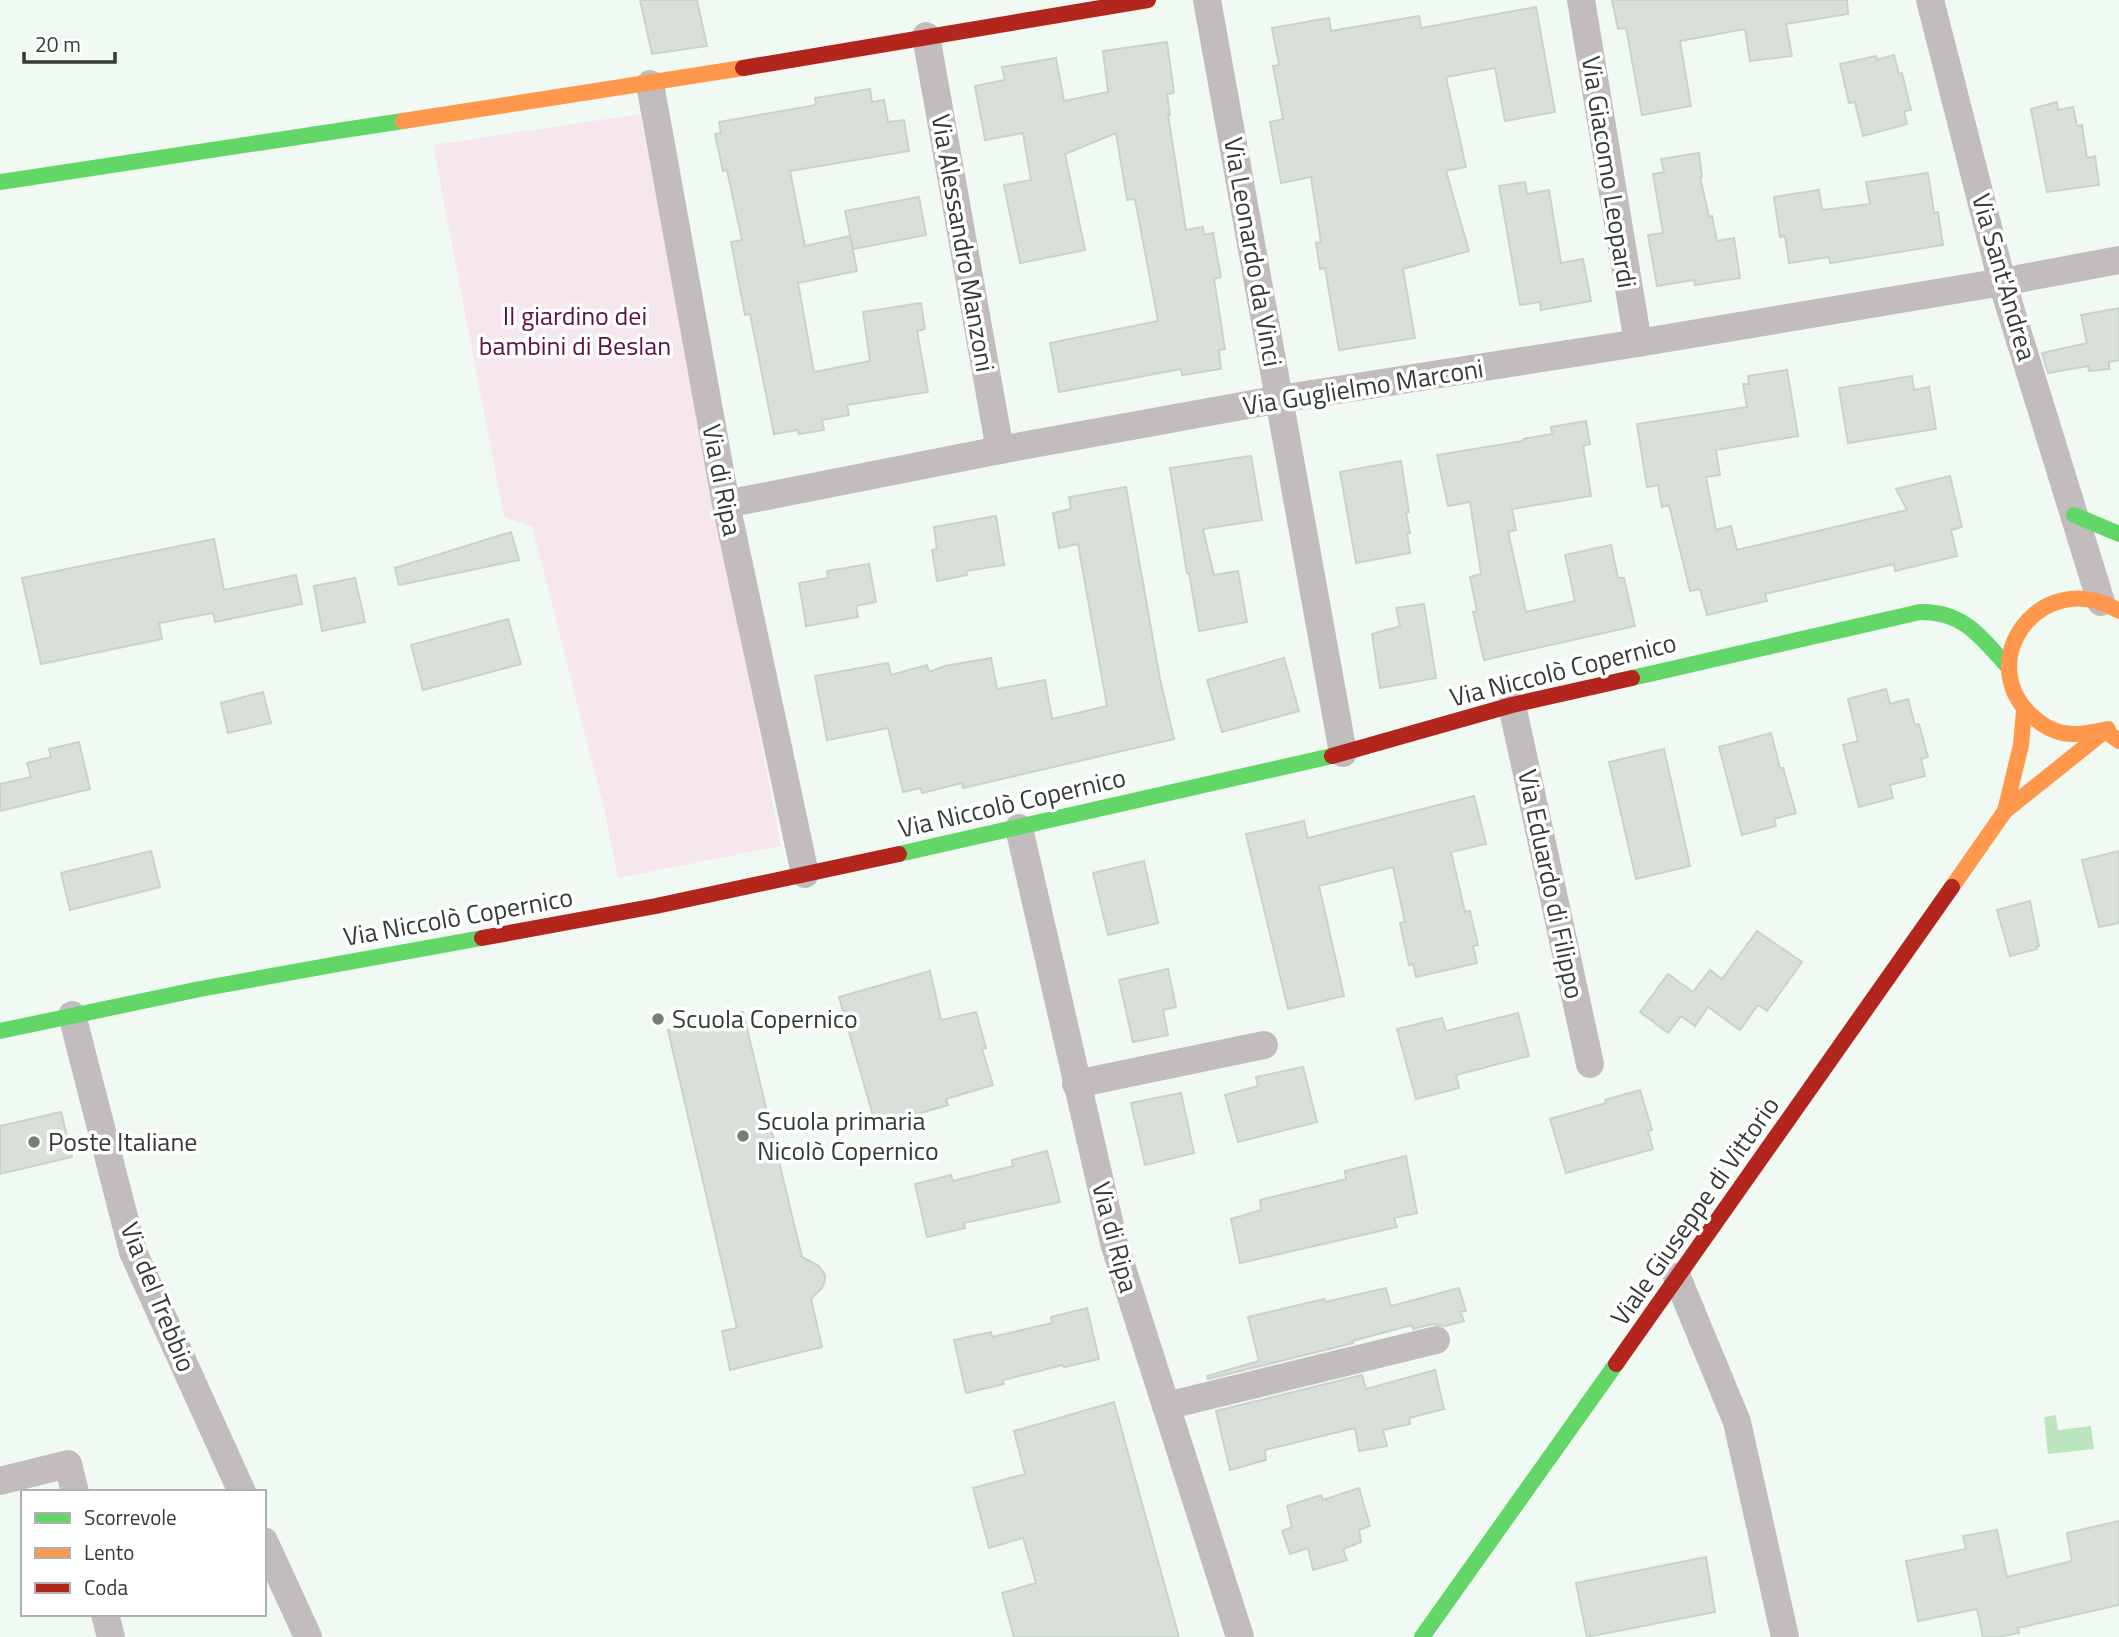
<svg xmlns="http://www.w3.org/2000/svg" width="2119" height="1637" font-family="'Titillium Web',sans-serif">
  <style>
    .green { fill: #f6e6ed }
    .water { fill: #bae5be }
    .building { fill: #d9e0da; stroke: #cad2cc; stroke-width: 2 }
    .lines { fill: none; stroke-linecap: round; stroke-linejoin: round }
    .street { stroke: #c3bcbf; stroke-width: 28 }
    .fast { stroke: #63d668; stroke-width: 16 }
    .slow { stroke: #ff974d; stroke-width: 16 }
    .jam { stroke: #b3261e; stroke-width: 16 }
    .poi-dot { fill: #777e77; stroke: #fff; stroke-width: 2.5 }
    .labels { text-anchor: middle; stroke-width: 7; stroke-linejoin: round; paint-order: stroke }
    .street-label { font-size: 26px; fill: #353b35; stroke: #fff }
    .park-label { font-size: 26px; fill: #5f1145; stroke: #fff }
    .poi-label { font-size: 26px; fill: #353b35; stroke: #fff; text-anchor: start }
  </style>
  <rect width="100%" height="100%" fill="#f1faf2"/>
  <path class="green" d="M640 114 781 846 618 878 605 813 532 526 504 517 433 145Z"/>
  <path class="water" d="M2056 1415 2058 1430 2091 1426 2094 1449 2048 1454 2044 1417Z"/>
  <g class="building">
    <path d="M640 0H697L707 46 652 54Z"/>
    <path d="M1612 0H1847L1848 14 1786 24 1792 56 1750 61 1745 29 1680 41 1691 106 1642 115 1626 28 1618 29Z"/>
    <path d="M1536 7 1555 112 1505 121 1495 68 1446 77 1466 167 1446 171 1469 251 1403 269 1415 338 1339 350 1325 268 1320 269 1316 243 1321 242 1311 177 1281 183 1270 122 1283 119 1273 66 1279 65 1272 28 1329 18 1331 31 1419 16 1421 28Z"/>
    <path d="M1167 42 1174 93 1167 94 1170 115H1168L1186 230 1203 227 1204 235 1213 233 1221 277 1214 279 1225 349 1219 350 1221 369 1182 375 1181 369 1059 392 1050 343 1158 321 1135 199 1127 200 1116 133 1065 154 1085 250 1020 263 1004 185 1031 180 1023 133 985 140 975 86 1005 80 1002 67 1056 58 1064 101 1108 92 1103 51Z"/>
    <path d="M1894 55 1899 74 1902 73 1911 110 1904 111 1907 124 1863 136 1855 102 1849 103 1840 64 1876 56 1877 60Z"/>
    <path d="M870 89 872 102 884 100 888 122 904 120 909 151 790 171 805 246 850 236 857 271 798 283 814 372 870 361 863 312 921 303 925 329 917 331 928 392 847 405 849 415 822 420 824 430 799 434 798 430 774 434 750 314 745 315 731 242 742 240 727 170 723 171 715 134 721 133 719 122 816 105 815 98Z"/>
    <path d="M2057 102 2058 110 2073 107 2077 126 2082 125 2087 158 2095 156 2099 185 2047 192 2031 109Z"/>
    <path d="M1699 153 1702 177H1700L1709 217 1712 216 1717 241 1734 238 1740 278 1695 285 1694 280 1657 286 1648 235 1663 233 1653 174 1664 172 1661 159Z"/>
    <path d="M1928 173 1934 213 1938 212 1943 245 1830 263 1829 257 1789 263 1785 236 1780 237 1774 197 1819 190 1822 210 1870 204 1866 182Z"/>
    <path d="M1525 182 1527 194 1549 190 1561 263 1583 259 1591 301 1541 310 1540 302 1520 305 1499 186Z"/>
    <path d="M919 197 926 235 853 249 845 211Z"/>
    <path d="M2119 308V360L2109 362V369L2089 371 2088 366 2048 373 2042 353 2087 343 2081 315Z"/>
    <path d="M1787 370 1798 436 1716 450 1720 475 1706 477 1716 530 1731 526 1737 550 1907 510 1896 489 1950 476 1962 527 1951 530 1957 556 1895 571 1894 564 1765 594 1767 601 1707 615 1700 589 1690 591 1669 505 1662 507 1658 485 1647 487 1637 424 1747 407 1743 384H1749L1748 376Z"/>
    <path d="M1912 376 1914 390 1929 387 1936 429 1848 443 1839 388Z"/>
    <path d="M1586 421 1590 444 1583 446 1591 496 1512 509 1516 530 1508 532 1526 612 1575 601 1565 555 1611 545 1618 578H1624L1635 626 1484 660 1473 612 1477 611 1470 577 1481 574 1470 502 1448 506 1437 455 1523 441V439L1552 434 1551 427Z"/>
    <path d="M1251 456 1262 520 1203 529 1214 575 1238 571 1247 622 1199 631 1189 573H1187L1170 468Z"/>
    <path d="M1401 461 1409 512 1406 513 1410 533H1407L1410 553 1356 563 1340 472Z"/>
    <path d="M1126 487 1160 679 1174 739 963 788 962 783 922 793 921 788 903 792 888 728 827 740 815 676 888 663 891 675 927 665 929 672 945 666 991 658 997 689 1045 680 1052 719 1107 706 1078 544 1059 548 1053 513 1071 509 1069 497Z"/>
    <path d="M996 516 1004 565 966 571 967 575 937 581 932 550 937 549 934 527Z"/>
    <path d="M511 532 519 560 399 585 395 568Z"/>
    <path d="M214 539 224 590 296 575 302 604 215 622 213 613 159 623 162 639 41 664 22 578Z"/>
    <path d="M869 564 876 602 856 606 858 617 806 626 799 583 828 578 827 571Z"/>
    <path d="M355 578 365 622 322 631 314 586Z"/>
    <path d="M1424 604 1436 678 1380 688 1372 634 1400 626 1396 608Z"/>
    <path d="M508 619 521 664 423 690 411 645Z"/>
    <path d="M1284 658 1299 711 1222 732 1207 680Z"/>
    <path d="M1886 689 1890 704 1908 699 1915 725 1919 724 1928 757 1921 759 1925 776 1890 785 1893 798 1859 807 1843 745 1858 741 1848 699Z"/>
    <path d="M263 692 271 723 228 733 221 703Z"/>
    <path d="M1771 733 1780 768H1783L1796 813 1774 819 1776 826 1742 835 1719 747Z"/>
    <path d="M79 742 90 789 0 811V784L31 777 27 763 51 757 49 749Z"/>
    <path d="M1664 749 1690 866 1636 879 1609 762Z"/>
    <path d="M1474 796 1486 844 1451 852 1465 912 1470 911 1478 945 1473 946 1477 963 1416 977 1413 964 1409 965 1400 923 1405 922 1393 867 1319 886 1344 996 1288 1009 1246 834 1304 821 1308 838Z"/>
    <path d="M151 851 160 887 70 910 61 873Z"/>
    <path d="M2119 851V923L2099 927 2082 860Z"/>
    <path d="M1144 861 1158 923 1108 935 1093 873Z"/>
    <path d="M2030 901 2039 946H2036L2037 949 2010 956 1997 910Z"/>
    <path d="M1757 931 1802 962 1767 1011 1758 1005 1740 1030 1708 1007 1695 1026 1681 1016 1668 1033 1640 1012 1668 974 1693 992 1710 970 1722 979Z"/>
    <path d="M1168 969 1176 1007 1163 1010 1168 1035 1133 1042 1119 980Z"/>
    <path d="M930 971 941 1020 976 1012 986 1048 982 1049 993 1085 946 1099 948 1105 876 1126 839 997Z"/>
    <path d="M743 1012 802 1257 819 1266 825 1275V1280L822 1288 811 1299 822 1347 730 1370 722 1331 737 1328 668 1030Z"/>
    <path d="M1518 1013 1529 1056 1456 1075 1459 1088 1416 1099 1397 1029 1442 1018 1446 1031Z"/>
    <path d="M1303 1067 1317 1122 1238 1142 1225 1095 1258 1086 1256 1077Z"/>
    <path d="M1640 1090 1652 1130 1648 1131 1653 1149 1566 1173 1550 1119 1606 1103 1605 1100Z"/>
    <path d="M1181 1093 1194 1153 1145 1165 1131 1103Z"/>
    <path d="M61 1112 72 1157 0 1174V1126Z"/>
    <path d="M1047 1151 1060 1202 964 1223 965 1228 927 1237 915 1184 951 1175 953 1181 1013 1166 1012 1160Z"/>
    <path d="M1406 1156 1417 1213 1394 1218 1397 1227 1240 1263 1231 1219 1261 1210 1260 1200 1346 1179 1345 1171Z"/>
    <path d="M1386 1288 1391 1306 1459 1288 1466 1311 1460 1312 1464 1321 1445 1326 1433 1324 1413 1329 1412 1325 1352 1341 1353 1343 1208 1379 1207 1376 1259 1361 1248 1317 1324 1299 1325 1302Z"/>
    <path d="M1087 1308 1099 1359 1064 1367 1063 1365 1003 1380 1004 1384 966 1393 954 1340 991 1332 992 1337 1052 1323 1051 1317Z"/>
    <path d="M1435 1370 1444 1409 1409 1418 1410 1424 1383 1430 1387 1446 1359 1451 1355 1428 1265 1450 1266 1460 1230 1470 1216 1411 1362 1375 1366 1389Z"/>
    <path d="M1114 1402 1179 1637H1014L1002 1593 1036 1583 1030 1561 1023 1538 989 1548 973 1488 1025 1474 1014 1431Z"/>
    <path d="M1359 1488 1370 1526 1359 1530 1361 1542 1343 1549 1347 1560 1313 1570 1308 1548 1290 1554 1282 1531 1292 1527 1287 1506 1321 1495 1323 1500Z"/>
    <path d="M2119 1521V1605L2018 1628 2019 1633 1998 1637H1983L1977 1609 1918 1621 1906 1561 1966 1549 1963 1536 1997 1530 2007 1577 2072 1561 2067 1533Z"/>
    <path d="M1706 1557 1715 1612 1587 1637 1576 1583Z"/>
  </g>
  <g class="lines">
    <g class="street">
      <path d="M1207 0 1343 753"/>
      <path d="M1581 0 1638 343"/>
      <path d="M1930 0 2002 282 2101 602"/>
      <path d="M926 36 1000 450"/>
      <path d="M650 84 726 504 805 874"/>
      <path d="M726 504 1000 450 1280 399 1638 343 2002 282 2119 260"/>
      <path d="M1512 705 1590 1064"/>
      <path d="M1019 828 1114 1243 1240 1637"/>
      <path d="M72 1015 133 1252 242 1492"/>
      <path d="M1076 1084 1264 1045"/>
      <path d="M1677 1277 1737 1422 1785 1637"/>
      <path d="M1166 1406 1436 1340"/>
      <path d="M0 1481 68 1464 75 1492"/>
      <path d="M264 1541 308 1637"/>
      <path d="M105 1614 111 1637"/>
    </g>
    <g class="fast">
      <path d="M0 182 403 121"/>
      <path d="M2074 515 2119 534"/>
      <path d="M1632 678 1920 612C1963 611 1981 637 2008 667"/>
      <path d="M899 854 1332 756"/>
      <path d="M0 1031 200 989 482 938"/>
      <path d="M1422 1637 1616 1364"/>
    </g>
    <g class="slow">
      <path d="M403 121 743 68"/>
      <path d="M2108 729C2098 731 2087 734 2076 734 2063 735 2047 729 2037 720 1968 667 2039 563 2119 611"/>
      <path d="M2005 811 2021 745 2024 711"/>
      <path d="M1952 887 2005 811 2105 731 2119 741"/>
    </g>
    <g class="jam">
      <path d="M743 68 1148 0"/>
      <path d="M1332 756 1512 705 1632 678"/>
      <path d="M482 938 656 906 899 854"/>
      <path d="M1616 1364 1952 887"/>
    </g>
  </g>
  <g class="poi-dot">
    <circle cx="658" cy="1019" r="7"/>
    <circle cx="743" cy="1136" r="7"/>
    <circle cx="34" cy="1142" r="7"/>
  </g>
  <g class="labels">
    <g class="street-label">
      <text transform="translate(1609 172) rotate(81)" y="9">Via Giacomo Leopardi</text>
      <text transform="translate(963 243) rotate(80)" y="9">Via Alessandro Manzoni</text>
      <text transform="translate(1253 252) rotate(80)" y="9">Via Leonardo da Vinci</text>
      <text transform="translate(2004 277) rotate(74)" y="9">Via Sant'Andrea</text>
      <text transform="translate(1363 387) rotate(-9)" y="9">Via Guglielmo Marconi</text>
      <text transform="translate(722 480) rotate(79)" y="9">Via di Ripa</text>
      <text transform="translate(1563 670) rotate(-14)" y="9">Via Niccolò Copernico</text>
      <text transform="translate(1012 803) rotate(-13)" y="9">Via Niccolò Copernico</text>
      <text transform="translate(1551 884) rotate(78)" y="9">Via Eduardo di Filippo</text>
      <text transform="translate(458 917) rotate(-10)" y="9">Via Niccolò Copernico</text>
      <text transform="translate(1695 1211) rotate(-55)" y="9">Viale Giuseppe di Vittorio</text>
      <text transform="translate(1115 1237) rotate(75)" y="9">Via di Ripa</text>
      <text transform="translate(158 1297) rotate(68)" y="9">Via del Trebbio</text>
    </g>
    <g class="park-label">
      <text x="575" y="325">Il giardino dei<tspan x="575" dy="30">bambini di Beslan</tspan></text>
    </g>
    <g class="poi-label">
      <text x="672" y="1028">Scuola Copernico</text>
      <text x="757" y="1130">Scuola primaria<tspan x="757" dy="30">Nicolò Copernico</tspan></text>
      <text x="48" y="1151">Poste Italiane</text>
    </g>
  </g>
  <rect x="21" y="1490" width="245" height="126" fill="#ffffff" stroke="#aeb1ae" stroke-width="2"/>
  <rect x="35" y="1513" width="35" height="10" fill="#63d668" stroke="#aeb1ae" stroke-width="2"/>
  <text x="84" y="1525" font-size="21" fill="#353b35">Scorrevole</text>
  <rect x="35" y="1548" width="35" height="10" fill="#ff974d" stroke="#aeb1ae" stroke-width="2"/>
  <text x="84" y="1560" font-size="21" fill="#353b35">Lento</text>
  <rect x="35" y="1583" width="35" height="10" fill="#b3261e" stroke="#aeb1ae" stroke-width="2"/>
  <text x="84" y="1595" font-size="21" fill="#353b35">Coda</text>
  <path d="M24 52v10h91v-10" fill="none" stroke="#353b35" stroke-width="3.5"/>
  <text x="35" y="52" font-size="21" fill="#353b35" stroke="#ffffff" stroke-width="5" paint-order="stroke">20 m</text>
</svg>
